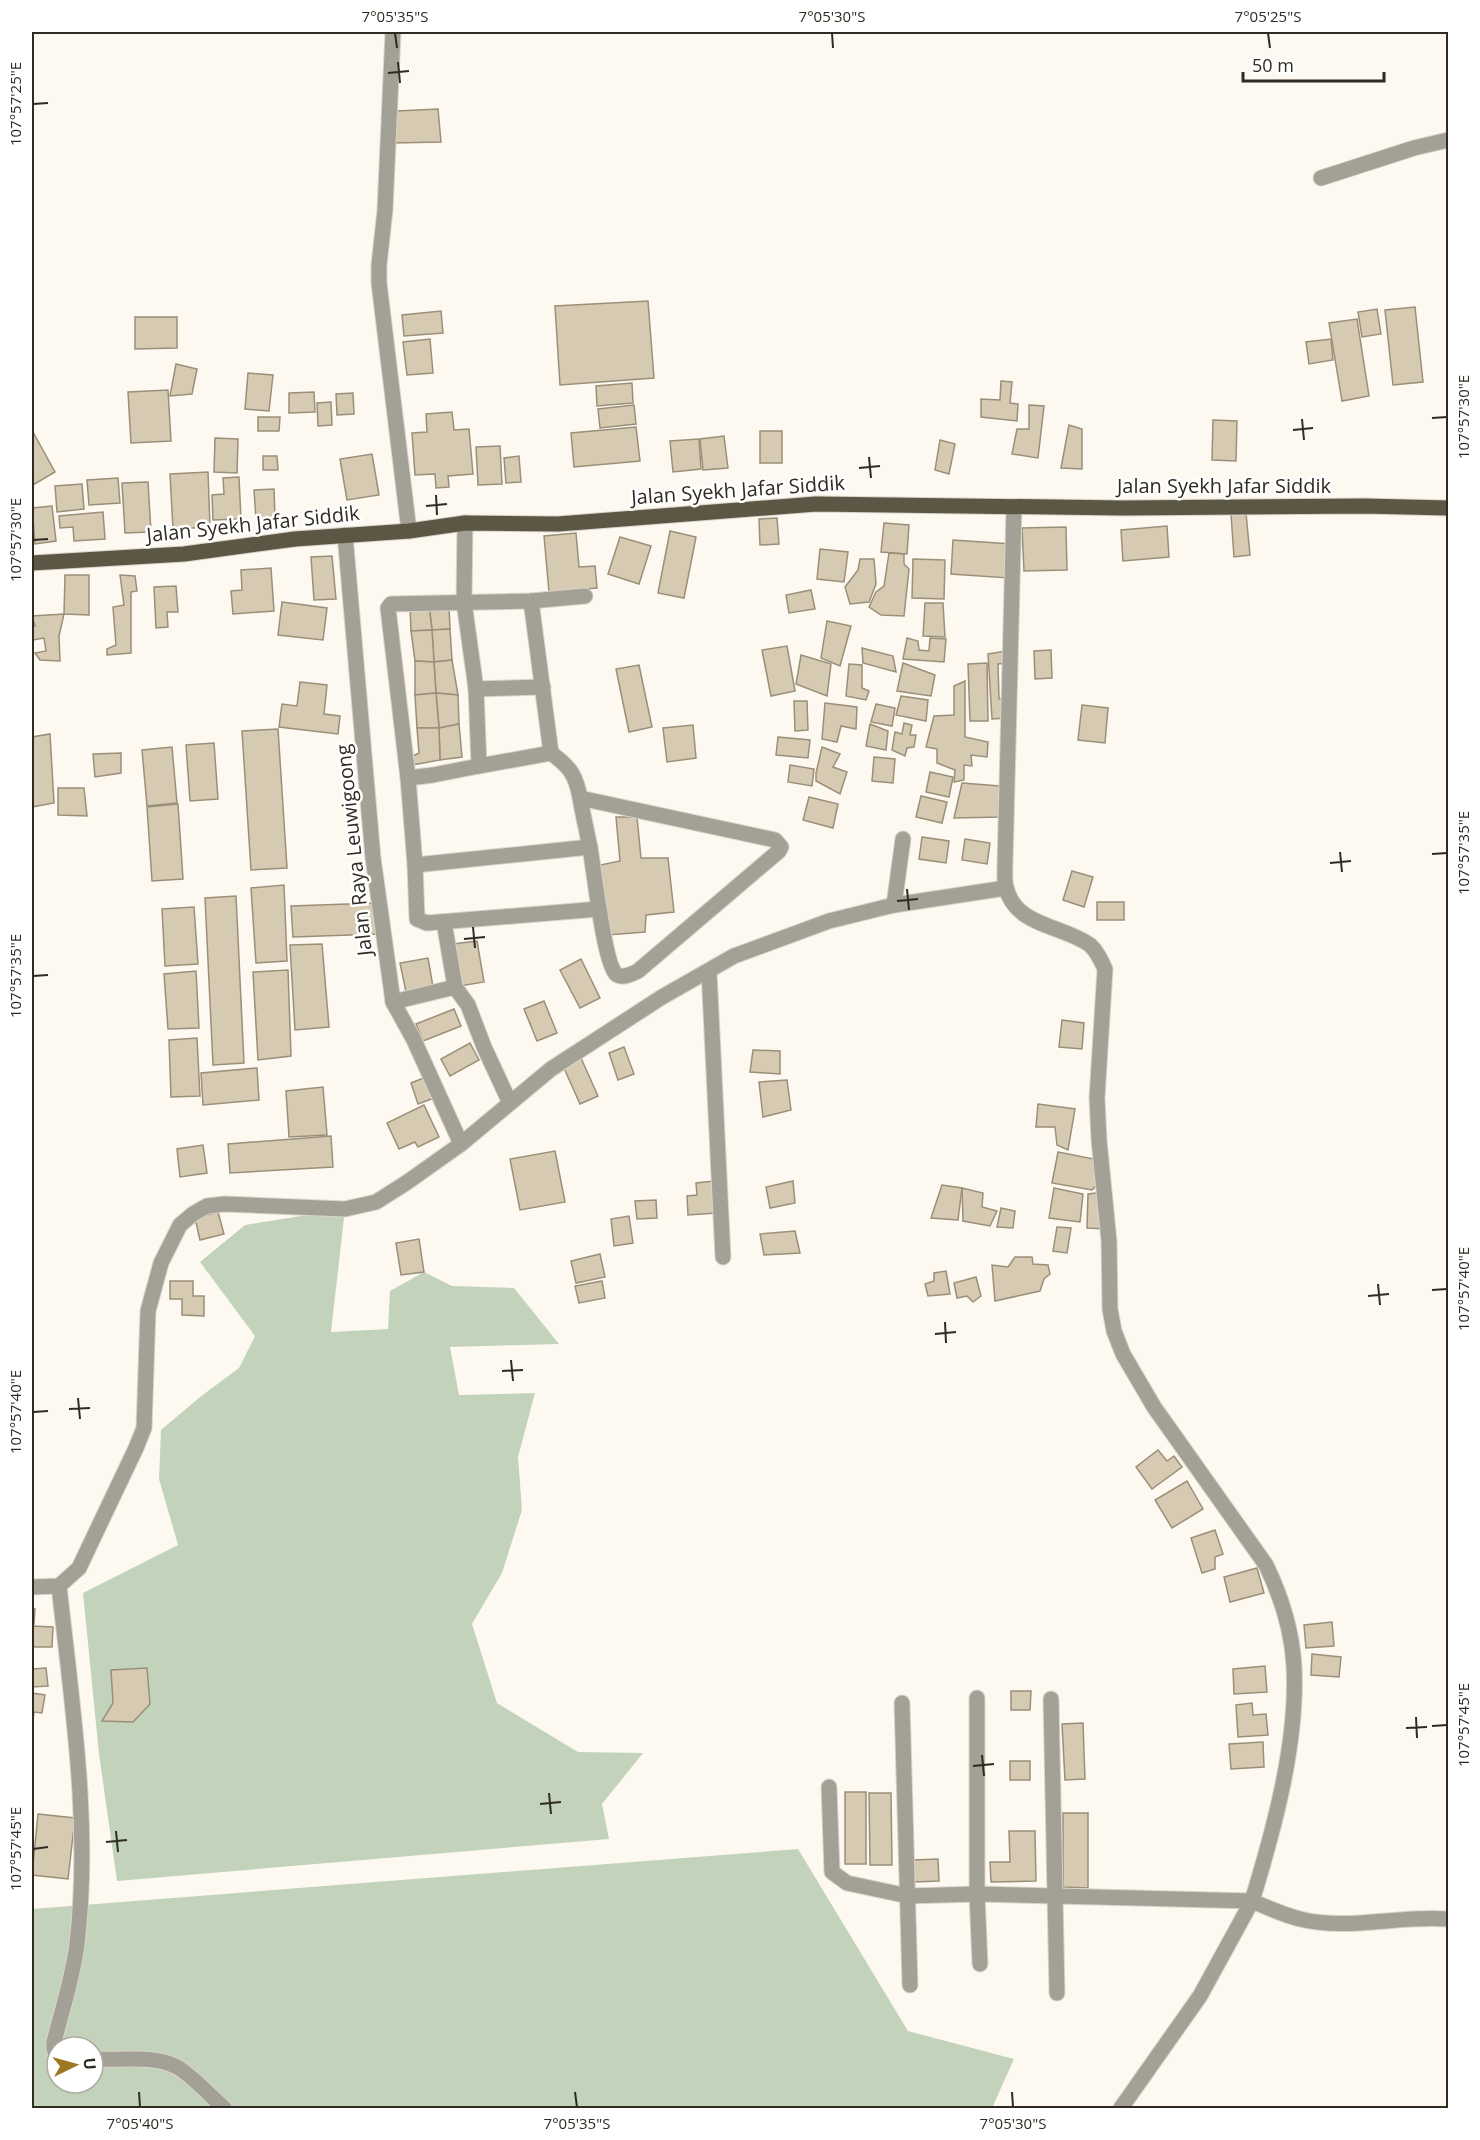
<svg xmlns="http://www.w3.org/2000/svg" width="1480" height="2140" font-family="'Open Sans',sans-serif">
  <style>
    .green { fill: #c3d3bb; fill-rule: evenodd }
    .building { fill: #d6cab2; stroke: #9a8f79; stroke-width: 1.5 }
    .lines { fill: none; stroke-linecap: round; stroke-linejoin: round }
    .minor-casing { stroke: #d9d4cb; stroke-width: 17 }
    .major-casing { stroke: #d9d4cb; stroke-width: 17 }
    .minor { stroke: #a3a095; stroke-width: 15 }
    .major { stroke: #5c5744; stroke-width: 15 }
    .ticks { fill: none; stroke: #302b22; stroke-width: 2 }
    .labels { text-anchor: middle; stroke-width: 5; stroke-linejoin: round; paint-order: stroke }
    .street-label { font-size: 20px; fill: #302b22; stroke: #fff }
    .neatline { fill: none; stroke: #302b22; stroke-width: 2 }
    .ticks-label { font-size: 15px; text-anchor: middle; fill: #302b22 }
  </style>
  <rect width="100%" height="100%" fill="#fef9f0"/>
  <g class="green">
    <path d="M345 1209 331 1332 388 1329 390 1291 424 1272 452 1286 514 1288 559 1344 450 1347 459 1395 535 1393 518 1457 522 1510 502 1573 472 1624 497 1703 578 1752 643 1753 602 1804 609 1839 117 1881 99 1754 83 1593 178 1545 159 1479 161 1430 200 1397 239 1368 255 1336 200 1262 245 1225Z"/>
    <path d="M798 1849 908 2031 1014 2059 992 2108H32V1909ZM57 2047H93V2083H57Z"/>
  </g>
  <g class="building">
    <path d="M438 109 441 142 393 143 397 111Z"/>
    <path d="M648 301 654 378 560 385 555 306Z"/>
    <path d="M1415 307 1423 382 1393 385 1385 310Z"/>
    <path d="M1377 309 1381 334 1362 337 1358 312Z"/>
    <path d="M441 311 443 333 404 336 402 315Z"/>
    <path d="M135 317H177V348L135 349Z"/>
    <path d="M1357 319 1369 396 1342 401 1329 323Z"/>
    <path d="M430 339 433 373 407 375 403 342Z"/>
    <path d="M1331 339 1333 360 1309 364 1306 342Z"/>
    <path d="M176 364 197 369 192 394 170 396Z"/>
    <path d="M248 373 273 375 269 411 245 409Z"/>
    <path d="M1001 381 1012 382 1010 403 1018 404 1017 421 981 417V399L1000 400Z"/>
    <path d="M632 383 633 403 597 406 596 386Z"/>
    <path d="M168 390 171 441 131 443 128 392Z"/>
    <path d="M314 392 315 412 289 413V393Z"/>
    <path d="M353 393 354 414 337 415 336 394Z"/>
    <path d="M331 402 332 425 318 426 317 403Z"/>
    <path d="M634 405 636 424 600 428 598 409Z"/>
    <path d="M1029 405 1044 406 1038 458 1012 454 1017 429H1029Z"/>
    <path d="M452 412 454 430 469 429 473 474 448 476 449 487 436 488 435 474 415 475 412 433 427 432 426 414Z"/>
    <path d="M258 417H280L279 431H258Z"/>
    <path d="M1213 420 1237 421 1236 461 1212 460Z"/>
    <path d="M1069 425 1082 429V469L1061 468Z"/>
    <path d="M636 427 640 461 574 467 571 433Z"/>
    <rect x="760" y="431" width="22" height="32"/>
    <path d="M33 432 55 472 33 485 32 433Z"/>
    <path d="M724 436 728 468 703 470 700 439Z"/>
    <path d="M215 438 238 439 237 473 214 472Z"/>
    <path d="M699 439 701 469 673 472 670 441Z"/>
    <path d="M940 440 955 444 949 474 935 470Z"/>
    <path d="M500 446 502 484 478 485 476 447Z"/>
    <path d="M372 454 379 495 347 500 340 459Z"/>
    <path d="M263 456H277L278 470H263Z"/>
    <path d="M519 456 521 482 506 483 504 458Z"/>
    <path d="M208 472 210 527 173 529 170 474Z"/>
    <path d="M239 477 241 519 213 520 212 495 224 494 223 478Z"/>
    <path d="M118 478 120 503 89 505 87 480Z"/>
    <path d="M148 482 151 532 125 533 122 483Z"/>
    <path d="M82 484 84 509 57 512 55 486Z"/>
    <path d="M274 489 275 518 256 519 254 490Z"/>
    <path d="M52 506 56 541 35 544 32 508Z"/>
    <path d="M103 512 105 539 74 541 73 527 60 528 59 516Z"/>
    <path d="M1246 513 1250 555 1234 557 1231 514Z"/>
    <path d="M777 518 779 544 760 545 759 519Z"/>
    <path d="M884 523 909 525 907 554 881 552Z"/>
    <path d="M1167 526 1169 557 1123 561 1121 530Z"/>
    <path d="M1066 527 1067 570 1024 571 1022 528Z"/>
    <path d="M670 531 696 537 684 598 658 593Z"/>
    <path d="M576 533 579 567 595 566 597 588 549 592 544 536Z"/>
    <path d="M620 537 651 546 639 584 608 574Z"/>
    <path d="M953 540 1012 544 1009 578 951 574Z"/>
    <path d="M820 549 848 552 844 582 817 579Z"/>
    <path d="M889 553 904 554V564L909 569 904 616 881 615 869 607 876 592 884 586Z"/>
    <path d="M332 556 336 599 314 600 311 557Z"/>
    <path d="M860 559H874L876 584 869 602 850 604 845 587 858 570Z"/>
    <path d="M913 559 945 560 944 599 912 598Z"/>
    <path d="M271 568 274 611 233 614 231 591 242 590 241 570Z"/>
    <path d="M65 575H89V615L64 614Z"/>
    <path d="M120 575 135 576 137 591 131 592V653L107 655V649L116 645 113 607 124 605Z"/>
    <path d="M176 586 178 612H167L168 627 156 628 154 587Z"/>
    <path d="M811 590 815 609 789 613 786 595Z"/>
    <path d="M282 602 327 608 323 640 278 635Z"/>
    <path d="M925 603H943L945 637 923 636Z"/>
    <path d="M429 605 449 606 450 629 432 630Z"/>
    <path d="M429 605 432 630 411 631 410 607Z"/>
    <path d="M64 614 59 636 60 661 40 660 35 653 46 651 44 638 32 640V627L35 626 32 616Z"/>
    <path d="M827 621 851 626 840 666 821 658Z"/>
    <path d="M450 629 452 660 434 662 432 630Z"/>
    <path d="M432 630 434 662 415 661 411 631Z"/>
    <path d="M907 638 918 641 919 650 929 651 930 638 946 639 944 662 903 659Z"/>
    <path d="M787 646 795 691 771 696 762 650Z"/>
    <path d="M862 648 893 656 896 672 863 663Z"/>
    <path d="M1051 650 1052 678 1035 679 1034 651Z"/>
    <path d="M1006 651 1007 663 998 664 999 699 1004 700 1007 718 992 719 988 654Z"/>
    <path d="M801 655 831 664 827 696 796 684Z"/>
    <path d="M452 660 458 695 436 693 434 662Z"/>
    <path d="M415 661 434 662 436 693 415 695Z"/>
    <path d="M903 663 935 675 931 696 897 691Z"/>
    <path d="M987 663 988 721H970L968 664Z"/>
    <path d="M849 664 862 665V688L869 691 866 700 846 696Z"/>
    <path d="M639 665 652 727 629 732 616 669Z"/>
    <path d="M965 681V737L988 742 987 757 971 755 972 766 964 765V780L954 782 955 770 937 763V749L926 747 934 716 954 715V686Z"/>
    <path d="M300 682 327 685 324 714 340 716 338 734 279 727 282 704 297 706Z"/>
    <path d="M436 693 458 695 459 724 439 728Z"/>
    <path d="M436 693 439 728H417L415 695Z"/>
    <path d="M901 696 928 700 926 721 896 715Z"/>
    <path d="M794 701H807L808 730 795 731Z"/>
    <path d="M825 703 857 707 856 729 841 726 837 742 822 739Z"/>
    <path d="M876 704 895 708 892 726 871 722Z"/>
    <path d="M1082 705 1108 708 1105 743 1078 740Z"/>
    <path d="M904 723 912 725 910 735H916L914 747 907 748 905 756 892 750 895 732 902 734Z"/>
    <path d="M459 724 462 757 440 760 439 728Z"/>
    <path d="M870 724 888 731 886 750 866 746Z"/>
    <path d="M693 725 696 758 667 762 663 728Z"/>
    <path d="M417 728H439L440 760 412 765 411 757 419 753Z"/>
    <path d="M278 729 287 868 251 870 242 731Z"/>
    <path d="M50 734 54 803 32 807V737Z"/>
    <path d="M778 737 810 740 808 758 776 755Z"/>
    <path d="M214 743 218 799 190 801 186 745Z"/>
    <path d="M172 747 177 803 147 806 142 750Z"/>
    <path d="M822 747 840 754 833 767 847 772 840 794 816 781V773Z"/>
    <path d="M121 753V773L95 777 93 754Z"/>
    <path d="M874 757 895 759 893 783 872 781Z"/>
    <path d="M790 765 814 769 812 786 788 782Z"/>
    <path d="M930 772 953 777 949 797 926 792Z"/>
    <path d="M962 783 1000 786 1002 817 954 818Z"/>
    <path d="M58 788H84L87 816 58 815Z"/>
    <path d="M921 796 947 802 942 823 916 817Z"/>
    <path d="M809 797 838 804 833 828 803 820Z"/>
    <path d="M178 804 183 879 152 881 147 807Z"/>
    <path d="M616 817H637L641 858H668L674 912 646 915 645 932 607 935 600 865 620 861Z"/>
    <path d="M922 837 949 841 946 863 919 859Z"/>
    <path d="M965 839 990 843 987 864 962 860Z"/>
    <path d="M1072 871 1093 877 1084 907 1063 900Z"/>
    <path d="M284 885 287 961 256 963 251 888Z"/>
    <path d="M236 896 244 1063 213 1065 205 898Z"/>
    <rect x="1097" y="902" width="27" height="18"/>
    <path d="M377 903 379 934 293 937 291 906Z"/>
    <path d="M194 907 198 964 165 966 162 909Z"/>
    <path d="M477 941 484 982 460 986 453 944Z"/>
    <path d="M322 944 329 1027 295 1030 290 945Z"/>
    <path d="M428 958 433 987 406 992 400 963Z"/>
    <path d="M581 959 600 998 580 1008 560 970Z"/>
    <path d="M288 970 291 1056 258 1060 253 972Z"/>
    <path d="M196 971 199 1028 168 1029 164 974Z"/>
    <path d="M544 1001 557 1033 537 1041 524 1009Z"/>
    <path d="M454 1009 461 1026 423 1041 416 1024Z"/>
    <path d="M1062 1020 1084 1023 1082 1049 1059 1047Z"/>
    <path d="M197 1038 200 1096 171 1097 169 1040Z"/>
    <path d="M470 1043 479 1060 450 1076 441 1059Z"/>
    <path d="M624 1047 634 1074 618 1080 609 1053Z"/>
    <path d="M753 1050 780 1051V1074L750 1072Z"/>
    <path d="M581 1058 598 1096 580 1104 563 1066Z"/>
    <path d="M257 1068 259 1100 203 1105 201 1073Z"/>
    <path d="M426 1077 434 1098 418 1104 411 1083Z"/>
    <path d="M787 1080 791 1110 763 1117 759 1082Z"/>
    <path d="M323 1087 327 1135 289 1137 286 1091Z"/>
    <path d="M1038 1104 1075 1109 1068 1150 1057 1145 1055 1127H1036Z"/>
    <path d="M424 1105 439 1137 418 1147 415 1142 399 1149 387 1123Z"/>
    <path d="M331 1136 333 1167 230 1173 228 1144Z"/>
    <path d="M203 1145 207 1173 180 1177 177 1149Z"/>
    <path d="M555 1151 565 1202 520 1210 510 1159Z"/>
    <path d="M1058 1152 1094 1159V1170L1104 1178 1092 1190 1052 1183Z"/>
    <path d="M714 1181 716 1213 688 1215 687 1196 697 1195 696 1183Z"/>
    <path d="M793 1181 795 1203 770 1208 766 1187Z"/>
    <path d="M942 1185 962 1188 958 1220 931 1218Z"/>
    <path d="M962 1188 983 1193 982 1207 997 1211 990 1226 963 1221Z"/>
    <path d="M1054 1188 1083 1194 1080 1222 1049 1218Z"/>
    <path d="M1105 1192V1229L1087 1228 1088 1194Z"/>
    <path d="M656 1200 657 1218 637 1219 635 1201Z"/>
    <path d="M1001 1208 1015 1211 1013 1228 997 1227Z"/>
    <path d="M218 1212 224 1234 200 1240 195 1218Z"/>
    <path d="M629 1216 633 1243 614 1246 611 1219Z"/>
    <path d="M1057 1227 1071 1228 1067 1253 1053 1251Z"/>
    <path d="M795 1231 800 1253 764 1255 760 1234Z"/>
    <path d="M419 1239 424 1272 401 1275 396 1243Z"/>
    <path d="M600 1254 605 1277 576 1283 571 1261Z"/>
    <path d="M1015 1257H1032L1033 1264 1048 1265 1050 1274 1044 1279 1040 1291 995 1301 992 1265 1008 1267Z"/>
    <path d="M946 1271 950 1294 928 1296 925 1284 934 1281V1273Z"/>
    <path d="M976 1277 981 1296 973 1302 967 1296 957 1298 954 1283Z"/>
    <path d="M170 1281H193V1296H204V1316L182 1315V1299H170Z"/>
    <path d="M602 1281 605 1298 579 1303 575 1286Z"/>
    <path d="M1158 1450 1167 1461 1174 1456 1182 1467 1152 1489 1136 1467Z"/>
    <path d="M1187 1481 1203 1509 1172 1528 1155 1500Z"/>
    <path d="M1215 1530 1223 1554 1215 1557V1569L1202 1573 1191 1538Z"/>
    <path d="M1257 1568 1264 1593 1230 1602 1224 1577Z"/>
    <path d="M32 1609H35L34 1624H32Z"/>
    <path d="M1332 1622 1334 1646 1306 1648 1304 1625Z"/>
    <path d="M32 1626 53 1627 52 1647H32Z"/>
    <path d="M1312 1654 1341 1657 1339 1677 1311 1675Z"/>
    <path d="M1265 1666 1267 1692 1234 1694 1233 1669Z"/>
    <path d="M46 1668 48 1686 32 1687V1669Z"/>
    <path d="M147 1668 150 1704 133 1722 102 1721 113 1703 111 1670Z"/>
    <path d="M1011 1691H1031L1030 1710H1011Z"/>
    <path d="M32 1693 45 1695 42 1713 34 1712 32 1728Z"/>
    <path d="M1252 1703 1253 1715 1266 1714 1268 1735 1238 1737 1236 1705Z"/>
    <path d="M1083 1723 1085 1779 1065 1780 1062 1724Z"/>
    <path d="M1263 1742 1264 1767 1231 1769 1229 1744Z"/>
    <rect x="1010" y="1761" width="20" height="19"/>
    <rect x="845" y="1792" width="21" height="72"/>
    <path d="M869 1793H891L892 1865H870Z"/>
    <path d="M1063 1813H1088V1888L1063 1887Z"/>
    <path d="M38 1814 75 1818 68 1879 32 1875Z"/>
    <path d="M1009 1831H1035L1036 1881 991 1882 990 1862H1010Z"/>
    <path d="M938 1859 939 1881 913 1882V1860Z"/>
  </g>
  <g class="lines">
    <defs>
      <g id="minor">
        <path d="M393 32 385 210 379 265V283L409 531"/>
        <path d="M1321 178 1414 148 1448 140"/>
        <path d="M1014 507 1005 863C1005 871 1004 879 1006 887 1015 927 1063 925 1090 945 1097 951 1101 960 1105 969L1097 1098 1099 1140 1109 1241 1110 1309 1114 1331 1123 1354 1154 1407 1266 1565C1281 1596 1292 1631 1294 1666 1298 1742 1274 1829 1252 1901 1268 1908 1284 1915 1300 1919 1347 1931 1400 1915 1448 1919"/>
        <path d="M465 523 464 602 476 689 479 766 551 753C570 767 576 775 580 798 583 815 587 832 590 848 594 869 604 963 616 974 622 979 632 974 638 971L779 851 781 847 775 840 580 798"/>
        <path d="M345 535 373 858 391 987 393 1002 413 1038 461 1144"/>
        <path d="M585 596 531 601 391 604 388 608 408 778 415 865 417 919 427 923 599 909"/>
        <path d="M531 601 551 753"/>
        <path d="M476 689 543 687"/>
        <path d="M408 778 433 775 479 766"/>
        <path d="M415 865 590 847"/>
        <path d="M894 905 903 839"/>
        <path d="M444 922 455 987"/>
        <path d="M709 971 723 1257"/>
        <path d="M393 1002 455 987 468 1005 484 1047 510 1103"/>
        <path d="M32 1587 59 1586 79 1568 136 1448 144 1428 148 1311 161 1263 180 1225 193 1214 207 1206 224 1204 345 1209 376 1202 406 1183 461 1144 551 1069 662 997 734 956 829 921 894 905 1006 888"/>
        <path d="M977 1698V1894L980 1964"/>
        <path d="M1051 1699 1057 1993"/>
        <path d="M902 1703 910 1985"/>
        <path d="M829 1787 832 1872 847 1883 908 1896 977 1894 1252 1901"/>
        <path d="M57 2054 54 2049V2042C62 2010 73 1977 77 1944 91 1824 72 1705 59 1586"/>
        <path d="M93 2059C120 2061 153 2054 177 2067 193 2076 210 2096 224 2108"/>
        <path d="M1121 2108 1200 1996 1252 1901"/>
      </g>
      <path id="major" d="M32 563 184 554 295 539 409 531 465 523 558 524 816 504 1123 508 1364 506 1448 508"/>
    </defs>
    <use href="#minor" class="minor-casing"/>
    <use href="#major" class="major-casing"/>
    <use href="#minor" class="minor"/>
    <use href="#major" class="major"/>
  </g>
  <path class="ticks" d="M395 33 397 48M832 33 833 48M1268 33 1270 48M398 62 400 83M388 73 409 71M33 104 48 103M1432 418 1447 417M1302 419 1304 440M1293 430 1313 428M869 457 871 478M859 468 880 466M436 495 437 515M426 506 447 504M33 540 48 539M1340 852 1342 872M1432 854 1447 853M1330 863 1351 861M907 889 909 910M897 901 918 899M473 927 475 948M464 939 485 937M33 976 48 975M1378 1284 1380 1305M1432 1290 1447 1289M1368 1296 1389 1294M945 1322 946 1343M935 1334 956 1332M511 1360 513 1381M502 1371 523 1370M78 1398 80 1419M69 1409 90 1408M33 1412 48 1411M1416 1717 1417 1738M1432 1726 1447 1725M1406 1728 1427 1727M982 1755 984 1776M973 1766 994 1764M549 1793 551 1814M540 1804 561 1802M116 1831 118 1852M106 1842 127 1840M33 1849 48 1847M139 2092 140 2107M575 2092 577 2107M1012 2092 1013 2107"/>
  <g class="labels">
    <g class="street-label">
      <text x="1224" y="493">Jalan Syekh Jafar Siddik</text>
      <text transform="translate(738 490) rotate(-4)" y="7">Jalan Syekh Jafar Siddik</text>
      <text transform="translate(253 524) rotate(-6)" y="7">Jalan Syekh Jafar Siddik</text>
      <text transform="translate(354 850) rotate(-96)" y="7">Jalan Raya Leuwigoong</text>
    </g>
  </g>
  <rect width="1480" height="2140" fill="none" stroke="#ffffff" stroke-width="66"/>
  <g transform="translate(75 2065) rotate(85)"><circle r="28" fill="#ffffff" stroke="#acaaa7" stroke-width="1.5"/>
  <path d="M0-4.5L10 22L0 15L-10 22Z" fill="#9d7723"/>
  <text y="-9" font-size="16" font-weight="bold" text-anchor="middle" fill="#302b22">U</text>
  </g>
  <path d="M1243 72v9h141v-9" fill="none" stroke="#302b22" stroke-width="3"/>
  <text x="1252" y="72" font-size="18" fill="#302b22" stroke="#ffffff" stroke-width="4.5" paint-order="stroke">50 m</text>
  <rect x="33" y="33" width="1414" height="2074" class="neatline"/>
  <g class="ticks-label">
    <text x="395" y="22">7°05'35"S</text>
    <text x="832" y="22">7°05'30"S</text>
    <text x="1268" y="22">7°05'25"S</text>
    <text transform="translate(16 104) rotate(-90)" y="5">107°57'25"E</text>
    <text transform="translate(1464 417) rotate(-90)" y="5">107°57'30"E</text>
    <text transform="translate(16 540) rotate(-90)" y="5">107°57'30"E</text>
    <text transform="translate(1464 853) rotate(-90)" y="5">107°57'35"E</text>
    <text transform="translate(16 976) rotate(-90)" y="5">107°57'35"E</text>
    <text transform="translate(1464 1289) rotate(-90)" y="5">107°57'40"E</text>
    <text transform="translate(16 1412) rotate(-90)" y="5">107°57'40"E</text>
    <text transform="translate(1464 1725) rotate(-90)" y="5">107°57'45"E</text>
    <text transform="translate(16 1849) rotate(-90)" y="5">107°57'45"E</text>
    <text x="140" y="2129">7°05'40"S</text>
    <text x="577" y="2129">7°05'35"S</text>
    <text x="1013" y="2129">7°05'30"S</text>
  </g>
</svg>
